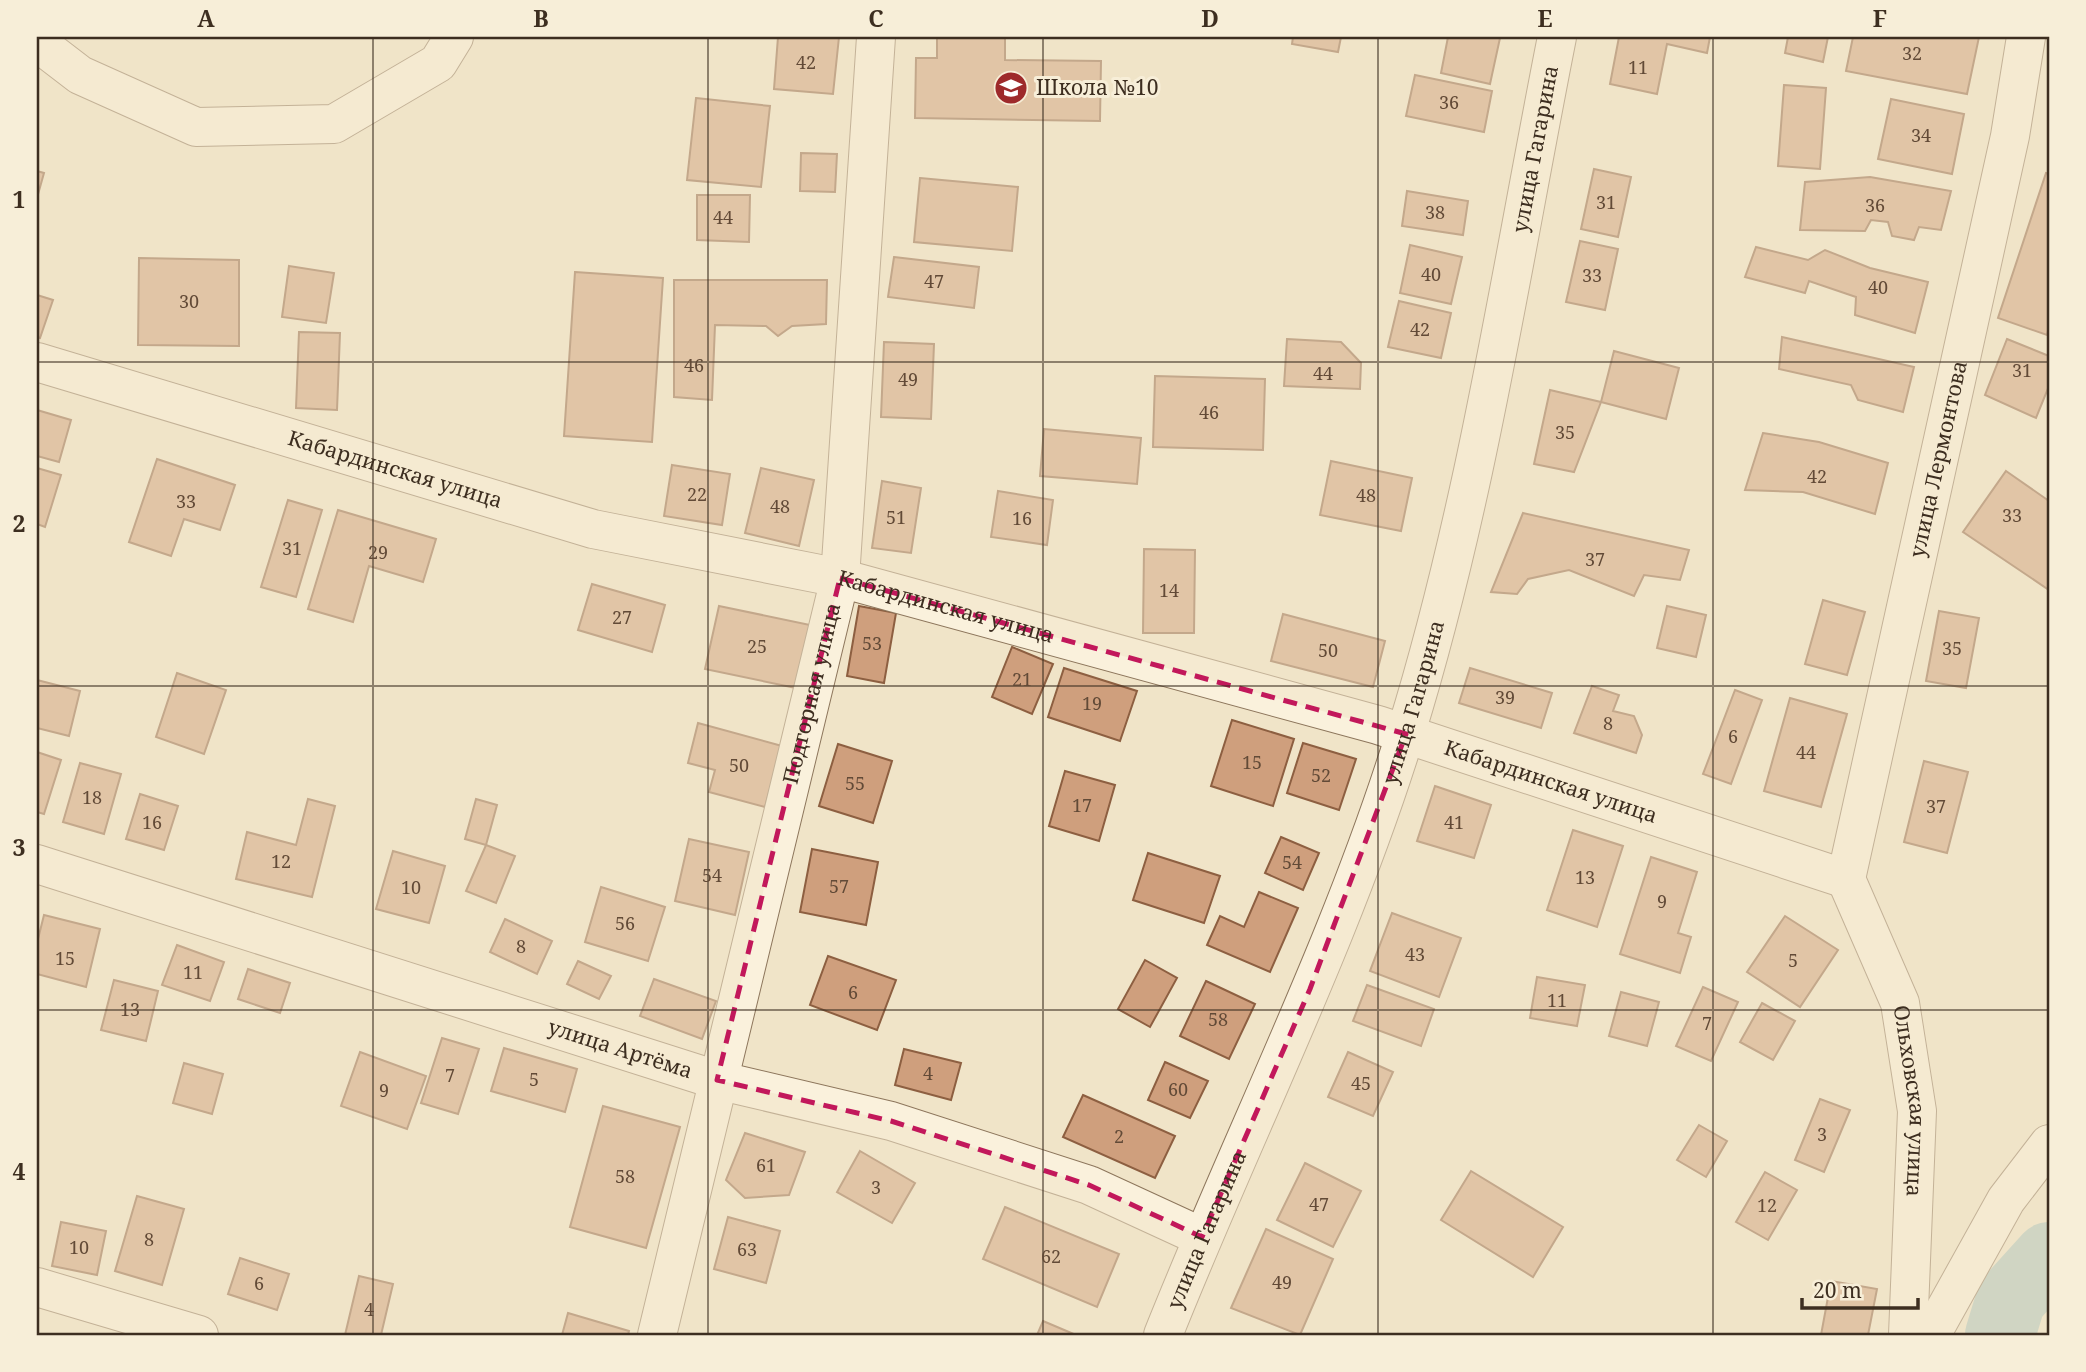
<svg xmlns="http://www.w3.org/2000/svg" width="2086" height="1372" font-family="'Noto Serif',serif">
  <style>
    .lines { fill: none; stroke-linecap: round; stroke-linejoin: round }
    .river { stroke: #a9c4bc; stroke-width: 70 }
    .building { fill: #cf9f7d; stroke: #8d5f41; stroke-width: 2 }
    .minor-casing { stroke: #8d765c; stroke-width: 40 }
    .tertiary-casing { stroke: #8d765c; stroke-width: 40 }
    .minor { stroke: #faf1dc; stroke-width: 38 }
    .tertiary { stroke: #faf1dc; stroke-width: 38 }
    .marked { fill: none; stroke: #c2185b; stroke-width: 5; stroke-dasharray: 14 9; stroke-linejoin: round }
    .grid { fill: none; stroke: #3d2e20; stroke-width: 2; stroke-opacity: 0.55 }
    .labels { text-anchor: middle; stroke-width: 6; stroke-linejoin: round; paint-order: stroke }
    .number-label { font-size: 18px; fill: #624a37 }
    .poi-label { font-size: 21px; fill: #3d2e20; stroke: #f7eed8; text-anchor: start }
    .street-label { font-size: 21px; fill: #3d2e20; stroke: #f7eed8 }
    .neatline { fill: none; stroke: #3d2e20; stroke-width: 2.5 }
    .grid-label { font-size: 23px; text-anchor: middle; font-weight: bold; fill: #3d2e20 }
  </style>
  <rect width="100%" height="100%" fill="#f0e4c8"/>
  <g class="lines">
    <path class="river" d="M2000 1335 2011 1299 2049 1257"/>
  </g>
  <g class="building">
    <path d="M778 37H839L833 94 774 89Z"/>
    <path d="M937 37H1005V60L1101 61 1100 121 915 118 916 58H937Z"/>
    <path d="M1293 37H1341L1338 52 1292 44Z"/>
    <path d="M1448 37 1500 38 1490 84 1441 73Z"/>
    <path d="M1619 37H1710L1707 53 1667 44 1657 94 1610 84Z"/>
    <path d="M1788 37H1828L1823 62 1785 53Z"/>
    <path d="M1853 37H1979L1967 94 1846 71Z"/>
    <path d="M1415 75 1492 91 1484 132 1406 116Z"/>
    <path d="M1784 85 1826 88 1820 169 1778 166Z"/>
    <path d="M696 98 770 106 761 187 687 180Z"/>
    <path d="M1891 99 1964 114 1952 174 1878 159Z"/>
    <path d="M801 153 837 154 835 192 800 191Z"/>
    <path d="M1594 169 1631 177 1618 237 1581 229Z"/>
    <path d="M37 171 44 173 37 198Z"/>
    <path d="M2046 173 2049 174V327L2047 335 1998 318Z"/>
    <path d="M1870 177 1951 191 1941 230 1919 227 1914 240 1892 236 1888 222 1871 220 1865 231 1800 230 1805 182Z"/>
    <path d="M920 178 1018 187 1012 251 914 242Z"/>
    <path d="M1407 191 1468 201 1463 235 1402 226Z"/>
    <path d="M697 195H750L749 242 697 240Z"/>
    <path d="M1580 241 1618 249 1605 310 1566 302Z"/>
    <path d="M1410 245 1462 257 1451 304 1400 293Z"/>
    <path d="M1756 247 1808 260 1825 250 1870 268 1928 282 1915 333 1855 315 1856 297 1809 281 1805 293 1745 277Z"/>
    <path d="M894 257 979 267 974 308 888 297Z"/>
    <path d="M139 258 239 260V346L138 345Z"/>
    <path d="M289 266 334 273 326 323 282 317Z"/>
    <path d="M575 272 663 278 652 442 564 436Z"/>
    <path d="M674 280H827L826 324 792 326 778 336 766 326 715 325 712 400 674 397Z"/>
    <path d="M37 295 53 300 40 338 37 337Z"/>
    <path d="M1399 301 1451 313 1441 358 1388 347Z"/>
    <path d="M299 332 340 333 337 410 296 408Z"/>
    <path d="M1782 337 1914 367 1903 412 1858 400 1851 385 1779 369Z"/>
    <path d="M1287 339 1341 342 1361 363 1360 389 1284 386Z"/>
    <path d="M2007 339 2049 356V386L2036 418 1985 395Z"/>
    <path d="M884 342 934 344 931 419 881 417Z"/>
    <path d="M1614 351 1679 368 1666 419 1601 402Z"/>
    <path d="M1155 376 1265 379 1263 450 1153 447Z"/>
    <path d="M1550 390 1601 402 1574 472 1534 464Z"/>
    <path d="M37 410 71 420 59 462 37 456Z"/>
    <path d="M1044 429 1141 438 1137 484 1040 476Z"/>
    <path d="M1763 433 1819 442 1888 463 1875 514 1803 492 1745 490Z"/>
    <path d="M157 459 235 485 220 530 184 519 171 556 129 542Z"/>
    <path d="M1331 461 1412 478 1401 531 1320 515Z"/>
    <path d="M672 465 730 474 722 525 664 516Z"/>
    <path d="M37 468 61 475 45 527 37 524Z"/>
    <path d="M761 468 814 480 799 546 745 533Z"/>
    <path d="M2006 471 2049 501V590L1963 532Z"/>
    <path d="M882 481 921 488 911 553 872 548Z"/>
    <path d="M998 491 1053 500 1047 545 991 537Z"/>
    <path d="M288 500 322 510 296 597 261 587Z"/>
    <path d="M338 510 436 539 423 582 369 566 353 622 308 609Z"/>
    <path d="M1523 513 1689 550 1680 580 1644 575 1634 596 1569 570 1528 579 1517 594 1491 592Z"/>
    <path d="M1144 549 1195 550 1194 633H1143Z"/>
    <path d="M592 584 665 605 652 652 578 630Z"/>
    <path d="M1823 600 1865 612 1847 675 1805 664Z"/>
    <path d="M719 606 810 625 796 688 705 669Z"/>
    <path d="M859 606 896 613 884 683 847 676Z"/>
    <path d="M1667 606 1706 615 1696 657 1657 648Z"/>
    <path d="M1939 611 1979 618 1966 688 1926 681Z"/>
    <path d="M1283 614 1385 641 1373 687 1271 661Z"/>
    <path d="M1012 647 1053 664 1032 714 992 697Z"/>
    <path d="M1064 668 1137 691 1120 741 1048 717Z"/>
    <path d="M1470 668 1552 693 1541 728 1459 703Z"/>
    <path d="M177 673 226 690 204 754 156 737Z"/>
    <path d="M37 680 80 691 69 736 37 728Z"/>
    <path d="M1592 686 1619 695 1613 711 1634 716 1642 735 1636 753 1574 733Z"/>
    <path d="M1735 690 1762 700 1731 784 1703 774Z"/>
    <path d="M1790 698 1847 714 1821 807 1764 791Z"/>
    <path d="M1232 720 1294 739 1273 806 1211 786Z"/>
    <path d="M698 723 782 746 765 807 709 792 715 770 688 763Z"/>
    <path d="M1303 743 1356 759 1339 810 1287 793Z"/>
    <path d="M838 744 892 761 873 823 819 806Z"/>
    <path d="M37 752 61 760 44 814 37 812Z"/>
    <path d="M1924 761 1968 772 1947 853 1904 842Z"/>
    <path d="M80 763 121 774 104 834 63 822Z"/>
    <path d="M1065 771 1115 785 1099 841 1049 826Z"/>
    <path d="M1435 786 1491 805 1474 858 1417 841Z"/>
    <path d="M140 794 178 806 164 850 126 839Z"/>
    <path d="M308 799 335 806 312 897 236 879 247 832 296 845Z"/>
    <path d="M476 799 497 805 486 845 465 839Z"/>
    <path d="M1573 830 1623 846 1597 927 1547 910Z"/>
    <path d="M1281 837 1319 853 1303 890 1265 873Z"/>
    <path d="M689 839 749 852 735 915 675 901Z"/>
    <path d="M486 845 515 856 496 903 466 891Z"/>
    <path d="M812 849 878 862 866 925 800 912Z"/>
    <path d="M393 851 445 866 429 923 376 909Z"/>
    <path d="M1148 853 1220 876 1204 923 1133 900Z"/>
    <path d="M1651 857 1697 872 1678 933 1691 937 1680 973 1620 954Z"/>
    <path d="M601 887 665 907 648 961 585 942Z"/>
    <path d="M1259 892 1298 908 1270 972 1207 945 1220 916 1244 927Z"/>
    <path d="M1392 913 1461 938 1439 997 1370 971Z"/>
    <path d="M44 915 100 929 86 987 37 974V943Z"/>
    <path d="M1785 916 1838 950 1800 1007 1747 972Z"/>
    <path d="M505 919 552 941 537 974 490 952Z"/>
    <path d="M177 945 224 962 210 1001 162 985Z"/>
    <path d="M828 956 896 980 877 1030 810 1005Z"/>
    <path d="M1145 960 1177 978 1150 1027 1118 1009Z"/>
    <path d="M578 961 611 976 599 999 567 984Z"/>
    <path d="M248 969 290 983 280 1013 238 999Z"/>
    <path d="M1537 977 1585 985 1577 1026 1530 1018Z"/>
    <path d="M654 979 716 1001 702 1039 640 1016Z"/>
    <path d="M114 980 158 991 146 1041 101 1030Z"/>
    <path d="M1206 981 1255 1004 1229 1059 1180 1036Z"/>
    <path d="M1367 985 1434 1009 1421 1046 1353 1021Z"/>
    <path d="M1703 987 1738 1002 1711 1061 1676 1046Z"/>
    <path d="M1621 992 1659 1002 1647 1046 1609 1036Z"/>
    <path d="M1762 1003 1795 1021 1773 1060 1740 1042Z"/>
    <path d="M442 1038 479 1049 458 1114 421 1103Z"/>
    <path d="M504 1048 577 1069 565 1112 491 1091Z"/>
    <path d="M904 1049 961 1063 951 1100 895 1085Z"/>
    <path d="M360 1052 426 1076 407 1129 341 1106Z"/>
    <path d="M1348 1052 1393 1072 1373 1116 1328 1097Z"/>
    <path d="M1165 1062 1208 1081 1190 1118 1148 1100Z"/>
    <path d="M184 1063 223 1074 212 1114 173 1103Z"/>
    <path d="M1083 1095 1175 1136 1155 1178 1063 1137Z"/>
    <path d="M1820 1099 1850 1110 1824 1172 1795 1160Z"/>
    <path d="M603 1106 680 1127 646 1248 570 1227Z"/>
    <path d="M1699 1125 1727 1141 1706 1177 1677 1160Z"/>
    <path d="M745 1133 805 1152 789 1195 745 1198 726 1180Z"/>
    <path d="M860 1151 915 1183 892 1223 837 1192Z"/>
    <path d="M1305 1163 1361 1191 1333 1247 1277 1220Z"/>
    <path d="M1471 1171 1563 1227 1533 1277 1441 1220Z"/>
    <path d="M1765 1172 1797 1190 1768 1240 1736 1222Z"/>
    <path d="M137 1196 184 1209 162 1285 115 1271Z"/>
    <path d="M1005 1207 1119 1254 1097 1307 983 1259Z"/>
    <path d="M728 1217 780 1231 766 1283 714 1269Z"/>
    <path d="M61 1222 106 1231 97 1275 52 1266Z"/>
    <path d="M1266 1229 1333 1259 1300 1335 1231 1308Z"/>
    <path d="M240 1258 289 1274 277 1310 228 1294Z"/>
    <path d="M359 1276 393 1284 381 1335H345Z"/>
    <path d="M1831 1281 1877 1289 1868 1335H1821Z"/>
    <path d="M568 1313 629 1331 628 1335H562Z"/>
    <path d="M1043 1321 1076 1335H1037Z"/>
  </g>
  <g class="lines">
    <defs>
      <g id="minor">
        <path d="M37 42 80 75 196 127 334 124 438 63 454 37"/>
        <path id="s1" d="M37 362 593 529 840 578 1378 725 1846 879"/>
        <path id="s2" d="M37 864 717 1080 891 1121 1089 1185 1202 1237"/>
        <path id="s3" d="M1846 879 2010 136 2026 37"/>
        <path id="s4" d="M1846 879 1900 1003 1917 1111 1908 1335"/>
        <path d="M37 1287 199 1335"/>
        <path id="s5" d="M657 1335 840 578 876 37"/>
        <path d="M1931 1335 2006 1200 2049 1144"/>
      </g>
      <g id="tertiary">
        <path id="s6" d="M1163 1335C1243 1134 1342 940 1406 732 1476 506 1511 269 1557 37"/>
      </g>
    </defs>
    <use href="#minor" class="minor-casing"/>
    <use href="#tertiary" class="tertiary-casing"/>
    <use href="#minor" class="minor"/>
    <use href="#tertiary" class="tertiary"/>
  </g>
  <path d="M0 0H2086V1372H0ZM840 578 1406 734 1310 989 1202 1237 1089 1185 891 1121 717 1080Z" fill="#f0e4c8" fill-opacity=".55" fill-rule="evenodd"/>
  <path class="marked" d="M840 578 1406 734 1310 989 1202 1237 1089 1185 891 1121 717 1080Z"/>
  <path class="grid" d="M373 37V1335M708 37V1335M1043 37V1335M1378 37V1335M1713 37V1335M37 362H2049M37 686H2049M37 1010H2049"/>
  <defs>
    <symbol id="school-disc" viewBox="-11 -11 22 22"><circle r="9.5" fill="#9e2a2b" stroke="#f7eed8"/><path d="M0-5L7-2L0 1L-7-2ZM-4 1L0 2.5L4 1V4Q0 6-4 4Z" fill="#fff"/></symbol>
  </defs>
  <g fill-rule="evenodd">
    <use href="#school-disc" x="992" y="69" width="38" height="38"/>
  </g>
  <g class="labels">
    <g class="number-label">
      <text x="1912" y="60">32</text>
      <text x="806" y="69">42</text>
      <text x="1638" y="74">11</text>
      <text x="1449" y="109">36</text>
      <text x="1921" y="142">34</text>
      <text x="1606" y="209">31</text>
      <text x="1875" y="212">36</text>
      <text x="1435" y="219">38</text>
      <text x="723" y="224">44</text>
      <text x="1431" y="281">40</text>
      <text x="1592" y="282">33</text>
      <text x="934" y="288">47</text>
      <text x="1878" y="294">40</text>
      <text x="189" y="308">30</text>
      <text x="1420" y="336">42</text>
      <text x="694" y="372">46</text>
      <text x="2022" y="377">31</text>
      <text x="1323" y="380">44</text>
      <text x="908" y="386">49</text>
      <text x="1209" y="419">46</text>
      <text x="1565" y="439">35</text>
      <text x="1817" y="483">42</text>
      <text x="697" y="501">22</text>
      <text x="1366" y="502">48</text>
      <text x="186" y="508">33</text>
      <text x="780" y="513">48</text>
      <text x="2012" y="522">33</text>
      <text x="896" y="524">51</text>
      <text x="1022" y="525">16</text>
      <text x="292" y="555">31</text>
      <text x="378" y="559">29</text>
      <text x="1595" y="566">37</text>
      <text x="1169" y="597">14</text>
      <text x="622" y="624">27</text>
      <text x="872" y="650">53</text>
      <text x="757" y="653">25</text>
      <text x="1952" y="655">35</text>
      <text x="1328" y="657">50</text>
      <text x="1022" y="686">21</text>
      <text x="1505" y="704">39</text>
      <text x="1092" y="710">19</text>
      <text x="1608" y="730">8</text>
      <text x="1733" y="743">6</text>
      <text x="1806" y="759">44</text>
      <text x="1252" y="769">15</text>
      <text x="739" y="772">50</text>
      <text x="1321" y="782">52</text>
      <text x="855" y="790">55</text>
      <text x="92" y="804">18</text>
      <text x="1082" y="812">17</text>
      <text x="1936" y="813">37</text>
      <text x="152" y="829">16</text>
      <text x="1454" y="829">41</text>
      <text x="281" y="868">12</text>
      <text x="1292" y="869">54</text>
      <text x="712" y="882">54</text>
      <text x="1585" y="884">13</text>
      <text x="839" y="893">57</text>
      <text x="411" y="894">10</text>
      <text x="1662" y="908">9</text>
      <text x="625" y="930">56</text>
      <text x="521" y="953">8</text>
      <text x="1415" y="961">43</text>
      <text x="65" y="965">15</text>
      <text x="1793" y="967">5</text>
      <text x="193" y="979">11</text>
      <text x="853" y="999">6</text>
      <text x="1557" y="1007">11</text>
      <text x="130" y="1016">13</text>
      <text x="1218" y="1026">58</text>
      <text x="1707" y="1030">7</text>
      <text x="928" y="1080">4</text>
      <text x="450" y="1082">7</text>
      <text x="534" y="1086">5</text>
      <text x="1361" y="1090">45</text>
      <text x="1178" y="1096">60</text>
      <text x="384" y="1097">9</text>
      <text x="1822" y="1141">3</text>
      <text x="1119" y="1143">2</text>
      <text x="766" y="1172">61</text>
      <text x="625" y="1183">58</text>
      <text x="876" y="1194">3</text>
      <text x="1319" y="1211">47</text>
      <text x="1767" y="1212">12</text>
      <text x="149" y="1246">8</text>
      <text x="79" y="1254">10</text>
      <text x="747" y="1256">63</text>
      <text x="1051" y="1263">62</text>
      <text x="1282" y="1289">49</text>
      <text x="259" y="1290">6</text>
      <text x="369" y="1316">4</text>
    </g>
    <g class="poi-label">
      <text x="1036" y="95">Школа №10</text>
    </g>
    <g class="street-label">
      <text dy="7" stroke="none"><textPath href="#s6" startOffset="1248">улица Гагарина</textPath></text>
      <text dy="7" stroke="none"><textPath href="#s3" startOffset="430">улица Лермонтова</textPath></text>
      <text dy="7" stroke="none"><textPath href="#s1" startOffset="374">Кабардинская улица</textPath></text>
      <text dy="7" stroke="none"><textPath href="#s1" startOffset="942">Кабардинская улица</textPath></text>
      <text dy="7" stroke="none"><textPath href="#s5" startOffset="660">Подгорная улица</textPath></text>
      <text dy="7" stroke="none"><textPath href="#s6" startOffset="681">улица Гагарина</textPath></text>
      <text dy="7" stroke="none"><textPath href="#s1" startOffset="1572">Кабардинская улица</textPath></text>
      <text dy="7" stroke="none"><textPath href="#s2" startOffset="612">улица Артёма</textPath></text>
      <text dy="7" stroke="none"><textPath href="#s4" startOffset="234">Ольховская улица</textPath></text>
      <text dy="7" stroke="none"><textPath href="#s6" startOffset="114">улица Гагарина</textPath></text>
    </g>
  </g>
  <rect width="2086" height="1372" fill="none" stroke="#f7eed8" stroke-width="77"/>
  <path d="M1802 1298v10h116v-10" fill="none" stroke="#3d2e20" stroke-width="3.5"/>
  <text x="1813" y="1298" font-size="21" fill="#3d2e20" stroke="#f7eed8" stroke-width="5" paint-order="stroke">20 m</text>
  <rect x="38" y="38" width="2010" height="1296" class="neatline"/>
  <g class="grid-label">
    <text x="206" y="27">A</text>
    <text x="541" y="27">B</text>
    <text x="876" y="27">C</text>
    <text x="1210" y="27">D</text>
    <text x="1545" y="27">E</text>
    <text x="1880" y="27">F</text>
    <text x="19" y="208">1</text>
    <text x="19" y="532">2</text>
    <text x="19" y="856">3</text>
    <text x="19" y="1180">4</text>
  </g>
</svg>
